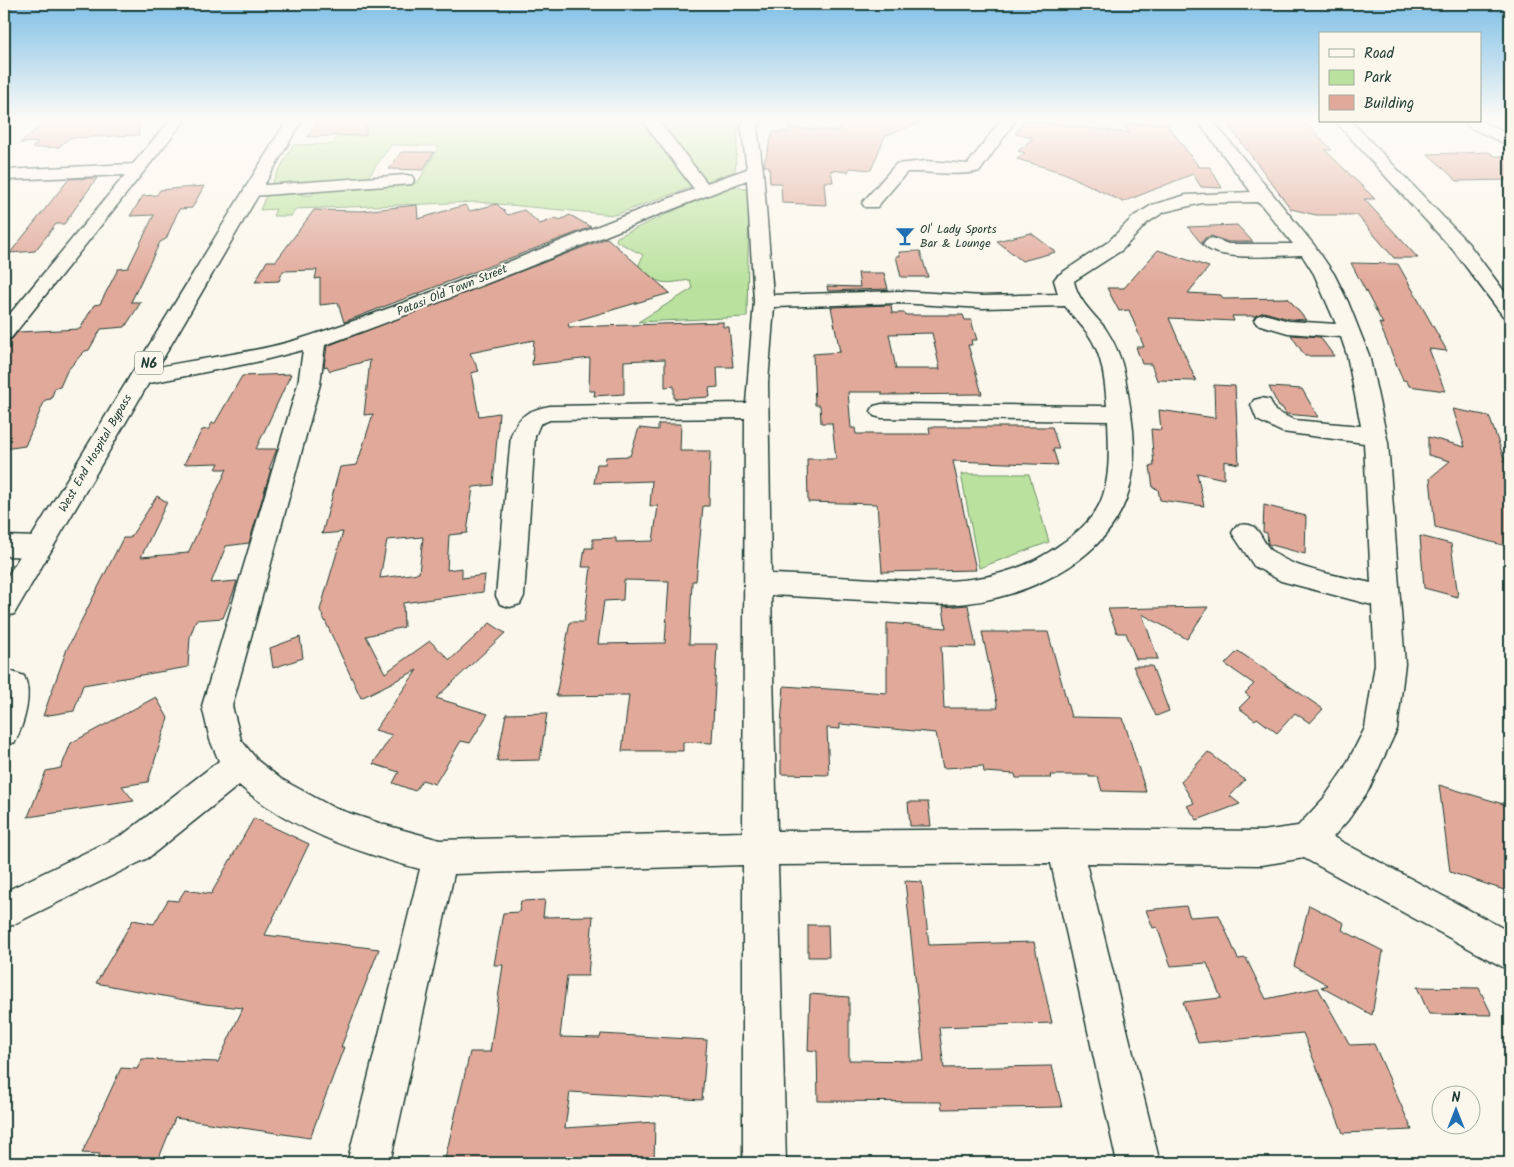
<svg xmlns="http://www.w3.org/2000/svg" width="1514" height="1167" font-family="Kalam,sans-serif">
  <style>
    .green { fill: #bae29e; stroke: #6c9069 }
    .building { fill: #e1a99a; stroke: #1f3d34; fill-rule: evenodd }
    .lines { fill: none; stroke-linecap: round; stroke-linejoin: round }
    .minor-casing { stroke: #1f3d34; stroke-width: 3 }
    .major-casing { stroke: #1f3d34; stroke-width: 3 }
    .highway-casing { stroke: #1f3d34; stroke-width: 3 }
    .minor { fill: #fbf7ec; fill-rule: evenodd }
    .major { fill: #fbf7ec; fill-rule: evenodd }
    .highway { fill: #fbf7ec; fill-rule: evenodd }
    .labels { text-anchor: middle; stroke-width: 4; stroke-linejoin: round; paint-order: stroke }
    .far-poi-label { font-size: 12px; fill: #1f3d34; stroke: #fbf7ec; text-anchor: start }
    .far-street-label { font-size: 12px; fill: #1f3d34; stroke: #fbf7ec }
    .shield { fill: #fbf7ec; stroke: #61756b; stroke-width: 1 }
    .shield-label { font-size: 14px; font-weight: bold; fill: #1f3d34 }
  </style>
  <rect width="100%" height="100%" fill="#fbf7ec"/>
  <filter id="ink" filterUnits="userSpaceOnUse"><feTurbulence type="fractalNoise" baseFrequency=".02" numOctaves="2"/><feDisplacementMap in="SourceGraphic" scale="10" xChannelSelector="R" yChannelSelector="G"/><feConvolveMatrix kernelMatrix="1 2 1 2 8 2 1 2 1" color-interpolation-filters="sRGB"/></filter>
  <g filter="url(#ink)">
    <g class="green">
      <path d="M347 120H739L735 171 615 215 477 202 296 209 291 216H273L276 209 260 210 267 193 303 191 301 195H312L316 189 418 182 439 146 391 145 366 180 270 186 293 145 333 144Z"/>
      <path d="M732 186 746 189 749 195 747 317 638 322 692 289 690 280C661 284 663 286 638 267L643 255 616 241 617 237 723 188Z"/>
      <path d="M961 474H1029L1049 542 979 568Z"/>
    </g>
    <g class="building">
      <path d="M47 120H139V135L69 138 59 147 32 148 38 142 20 143Z"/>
      <path d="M318 120H366V135L308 137Z"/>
      <path d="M842 120H921L922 122 885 136 871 170 850 168 848 172 831 170 833 182H824L826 205 782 203 781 183H770L769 166H764V163L773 132H788L789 128 839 131Z"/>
      <path d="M1025 120 1129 133 1123 124 1166 123 1199 167H1210L1222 188 1201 187 1193 174 1123 202 1064 173 1017 159 1025 153 1018 151 1033 138 1015 134Z"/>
      <path d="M1227 120H1297L1311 128 1332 150H1325L1375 199H1364L1418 258H1394L1357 215H1316L1291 209 1229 126H1231Z"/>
      <path d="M401 152H434L423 170 389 169Z"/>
      <path d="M1489 152 1495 156H1510V180L1457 181 1428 154Z"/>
      <path d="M97 178 64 224H56L35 251 10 253 69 179Z"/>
      <path d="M204 186 192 208 179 209 166 239 160 242 131 302H141L125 327 101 329 89 350 85 351 80 356 67 371 60 387 55 388 51 399 45 400 25 446 4 449V343L12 339 18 332 80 329 94 305 100 304 118 269 128 268 154 215 130 216 143 196 157 195 160 190Z"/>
      <path d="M497 204 508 215 524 210 540 224 556 218 560 220 570 215 591 227 344 322 338 303 320 305V278L315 279 317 270 283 271 279 281 255 282 267 261H276L314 210 362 211 417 205 418 219 465 205 470 211Z"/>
      <path d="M1237 225 1253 242H1228L1211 236 1205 238 1201 243 1188 227Z"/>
      <path d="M1031 233 1056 252 1022 261 997 241Z"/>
      <path d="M607 238 670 293 568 323 569 327 723 322V327H729L733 367H717L718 387 709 388 710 397 674 399V386L665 387V359L624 361V394L594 396 595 391H589L590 358 532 365 534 340 470 353 479 371 471 373 479 416 499 413 493 485 473 487 467 533 449 535 447 570 462 568V578L485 575 483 592 403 603 404 627 366 636 385 673 430 641 450 660 490 623 505 633 436 698 488 714 470 743 461 741 435 784 422 780 415 791 393 783 399 772 373 764 392 735 375 730 417 670 361 698 320 610 343 532 322 534 340 467 357 465 373 414 364 415 370 360 330 371 327 366 324 367 327 346ZM423 537 419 573 380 578 387 540Z"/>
      <path d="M1158 250 1209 267 1188 293 1221 295 1223 299 1288 298 1306 320 1289 319 1264 312 1255 316H1232L1234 321 1169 318 1196 381 1157 380 1151 364H1142L1136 347H1144L1129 310 1119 311 1107 288H1124Z"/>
      <path d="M920 251 928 277H901L896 256H900L899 252Z"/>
      <path d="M1351 263 1398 264 1447 351 1429 349 1445 391 1409 386 1407 381 1403 380 1379 323 1383 324Z"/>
      <path d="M858 273H884L888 289 828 291 827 286 860 287Z"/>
      <path d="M891 305 892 313H905L906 315H963L965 320H971L977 340H971L972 345H968L982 394 882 395V392H848L851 428H855L856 434H930L929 427H1052L1059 449H1053L1058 465 953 461 976 570 882 572 877 504 808 502 807 459H836L832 423H821L820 405H815L813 354 840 352 831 307ZM932 333 940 369H896L889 334Z"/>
      <path d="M1291 335 1320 337 1334 356H1305Z"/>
      <path d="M291 374 256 449H277L269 469H271L249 543 226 546 211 583 237 581 235 588 223 618 196 620 190 637 188 667 83 685 74 711 43 716 67 649 123 538H130L157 496 167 502 141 557 188 553 227 469H216L219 463 184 464 202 430 209 429 212 423H215L242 376Z"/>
      <path d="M1214 385 1235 386 1239 464 1224 461V479L1197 473 1204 506 1160 500 1158 489 1153 488 1150 466H1154L1151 429 1161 430 1159 410 1215 418Z"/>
      <path d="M1269 387 1302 389 1318 417 1286 414 1282 407H1279Z"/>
      <path d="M1453 409 1489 416 1510 475V547L1435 527 1430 478 1450 461 1428 455V437L1465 447Z"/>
      <path d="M658 424H681L680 451H710L709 506H703L696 581H692L689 644H717L712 743 683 742V751H622L629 695 556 696 570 622H584L591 567H582L585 548H593V539L616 538V542L653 541 658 506H650L652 481 594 483 597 464H605L606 457 630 456 639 428 658 430ZM624 580 669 581 665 643 598 644 604 601 623 600Z"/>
      <path d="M1264 505 1306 516 1305 554 1268 544 1267 533 1263 532Z"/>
      <path d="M1420 536 1451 544 1458 597 1424 588Z"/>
      <path d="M968 605 976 647 941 646 944 708H998L982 632H1048L1071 717 1123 718 1146 792 1102 791 1098 777H1089V775H1050L1051 778H1016L1015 774 984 772 983 766 943 768 936 733 840 724V729L827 728 829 775 781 774V724L784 686 887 693V623L946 628 943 607Z"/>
      <path d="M1208 607 1187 639 1142 614 1158 659H1136L1126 633H1117L1108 609Z"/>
      <path d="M300 637 303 658 273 668 270 648Z"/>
      <path d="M1238 651 1323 709 1310 723 1295 713 1277 733 1257 718 1255 720 1239 708 1250 697 1245 693 1254 684 1225 664Z"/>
      <path d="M1133 666H1152L1169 711 1156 716Z"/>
      <path d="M156 697 168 718 148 782 122 786 134 801 28 817 46 771 61 768 71 743Z"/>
      <path d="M547 713 540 760 497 761 506 714Z"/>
      <path d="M1208 752 1245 780 1230 796 1240 804 1197 820 1187 806 1194 803 1181 782Z"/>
      <path d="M1439 785 1510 806V892L1450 872Z"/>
      <path d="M908 802H928L931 826H910Z"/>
      <path d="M254 818 309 844 265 935 379 949 341 1047H344L310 1138 175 1118 157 1163H96L100 1154 82 1153 121 1068 137 1069 142 1059 218 1062 243 1008 205 1004 96 983 133 920 154 924 168 900 178 901 185 890 211 894Z"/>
      <path d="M905 881 922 882 929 945 1034 942 1052 1023 939 1027 944 1068 1052 1066 1062 1107 942 1109 941 1102 818 1101 817 1051 808 1050 810 994 849 997V1060L924 1061Z"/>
      <path d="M545 900 543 917 593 916 588 976H567L560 1037 600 1038 601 1034 707 1040 702 1100 570 1092 565 1128 655 1122 654 1163H444L470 1052H490L503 965H494L503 913 519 912 521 901Z"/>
      <path d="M1309 905 1344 923 1342 930 1383 951 1372 1015 1321 987 1328 985 1294 966Z"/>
      <path d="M1186 906 1190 917 1219 915 1238 959 1246 958 1266 999 1318 988 1350 1045 1374 1044 1412 1130 1343 1133 1303 1033 1198 1043 1183 1002 1221 998 1207 963 1171 966 1157 927 1153 928 1146 910Z"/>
      <path d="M808 925H828L829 957H808Z"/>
      <path d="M1417 987 1479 988 1492 1015 1429 1014Z"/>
    </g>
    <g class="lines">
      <defs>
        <g id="minor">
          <path d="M170 120H185L11 338 4 340V321L125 175 4 180V170L133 164Z"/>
          <path d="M646 120H658L707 183 747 169 741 124 745 120H762L757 128 763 171 773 295 899 291 983 296 1058 294 1054 280 1057 276 1108 242 1134 216 1152 205 1186 195 1251 192 1197 120H1212L1314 245 1334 274 1348 302 1369 355 1388 443 1405 664 1397 729 1368 791 1348 820 1333 837 1510 932V971L1304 858 1262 865 1086 863 1160 1163H1117L1051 863 778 865 786 1163H743V865L454 874 390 1163H347L420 869C356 852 290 829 239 785L148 858 4 929V892L124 834 219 761 210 740 202 706 298 384 303 350 256 362 140 385 132 383 129 378 132 373C191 358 252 355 309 336 440 293 565 237 694 189L644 123ZM747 180 754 301 746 403 550 406C529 410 518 415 511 436L496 596 500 604 510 607 520 604 524 596 535 436 540 424 550 420 745 418 743 832 440 840 385 825 334 808 281 779 258 761 241 740 232 706 320 384 325 345C467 294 607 234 747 180ZM1259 202 1293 244H1228L1212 238 1206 240 1203 244C1216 263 1279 255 1302 255L1314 274 1336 324 1289 321 1264 314 1257 316 1254 320 1257 324 1288 333 1341 337 1347 355 1361 426 1294 420 1275 411 1270 400 1262 398 1254 400 1251 405 1257 420 1282 432 1364 443 1371 583C1345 577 1291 569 1272 551 1258 538 1260 519 1236 526L1232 533 1254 566 1281 581 1372 605 1375 664 1365 728 1344 769 1324 798 1298 826 1262 831 1065 829 777 831 771 595C808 597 844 599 881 601 909 603 939 607 968 603 1036 594 1116 555 1131 482 1138 449 1131 409 1125 377 1122 359 1115 343 1105 328 1093 313 1078 301 1074 281L1122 250 1147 223 1164 212 1202 203ZM899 303 983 308 1065 306C1072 316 1081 324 1088 334 1103 355 1105 382 1107 406L882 404 874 406 871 411 874 416 882 418 1108 421C1109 448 1111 479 1100 503 1092 520 1076 534 1061 544 1003 587 941 583 873 579 839 577 805 575 771 574L768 382 774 307Z"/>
          <path d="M1001 120H1016L980 171C956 177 931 171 907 172L877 207H865L862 203 896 164 926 161 968 164Z"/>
          <path d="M1468 121H1480L1510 135V146L1469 127 1466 124Z"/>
          <path d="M406 175 412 176 414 180 412 184 252 196 246 195 244 191 246 187 252 186Z"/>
          <path d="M4 536 40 537 49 540 53 547 49 554 40 557 4 556Z"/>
          <path d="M4 669 24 676C33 694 24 724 15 742L4 746Z"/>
        </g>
        <path id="major" d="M1335 121H1351L1468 243 1510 299V318L1503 316 1454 251Z"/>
        <path id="highway" d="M287 120H302L14 614 4 617V582Z"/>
      </defs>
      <use href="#minor" class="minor-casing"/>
      <use href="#major" class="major-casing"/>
      <use href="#highway" class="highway-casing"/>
      <use href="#minor" class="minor"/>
      <use href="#major" class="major"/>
      <use href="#highway" class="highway"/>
    </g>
  </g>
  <linearGradient id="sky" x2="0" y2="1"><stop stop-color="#7fbfe6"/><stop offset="0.42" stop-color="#fdfbf6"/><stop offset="1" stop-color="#fdfbf6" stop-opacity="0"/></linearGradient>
  <rect width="1514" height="284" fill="url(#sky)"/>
  <defs>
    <symbol id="bar-bare" viewBox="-9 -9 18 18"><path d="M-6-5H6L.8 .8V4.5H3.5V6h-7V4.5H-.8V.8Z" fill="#1f6fb2" stroke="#fbf7ec" stroke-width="2.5" paint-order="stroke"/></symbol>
  </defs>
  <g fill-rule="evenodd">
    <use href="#bar-bare" x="891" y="222" width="28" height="28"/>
  </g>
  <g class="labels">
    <g class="far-poi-label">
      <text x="920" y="233">Ol' Lady Sports<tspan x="920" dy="14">Bar &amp; Lounge</tspan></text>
    </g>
    <g class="far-street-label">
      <text transform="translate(452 290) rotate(-22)" y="4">Patasi Old Town Street</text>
      <text transform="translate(95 453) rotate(-60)" y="4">West End Hospital Bypass</text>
    </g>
    <rect class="shield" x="135" y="351.5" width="28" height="23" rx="4"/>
    <g class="shield-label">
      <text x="149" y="368">N6</text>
    </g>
  </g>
  <rect width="1514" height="1167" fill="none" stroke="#fbf7ec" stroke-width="20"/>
  <rect x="10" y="10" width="1494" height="1147" fill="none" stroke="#1f3d34" stroke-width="2" filter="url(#ink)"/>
  <rect x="1319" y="32" width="162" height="90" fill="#fbf7ec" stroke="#a3ada2"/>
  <rect x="1329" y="49" width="25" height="8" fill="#fbf7ec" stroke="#a3ada2"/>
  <text x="1364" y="58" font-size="15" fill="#1f3d34">Road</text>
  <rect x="1329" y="70" width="25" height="15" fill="#bae29e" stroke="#a3ada2"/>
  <text x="1364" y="82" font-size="15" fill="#1f3d34">Park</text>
  <rect x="1329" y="95" width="25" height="15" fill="#e1a99a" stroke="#a3ada2"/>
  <text x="1364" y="108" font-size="15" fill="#1f3d34">Building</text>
  <g transform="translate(1456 1110)"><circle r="24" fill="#fbf7ec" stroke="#a3ada2"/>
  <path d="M0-4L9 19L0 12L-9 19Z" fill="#1f6fb2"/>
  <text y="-8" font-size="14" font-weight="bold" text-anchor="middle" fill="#1f3d34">N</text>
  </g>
</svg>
